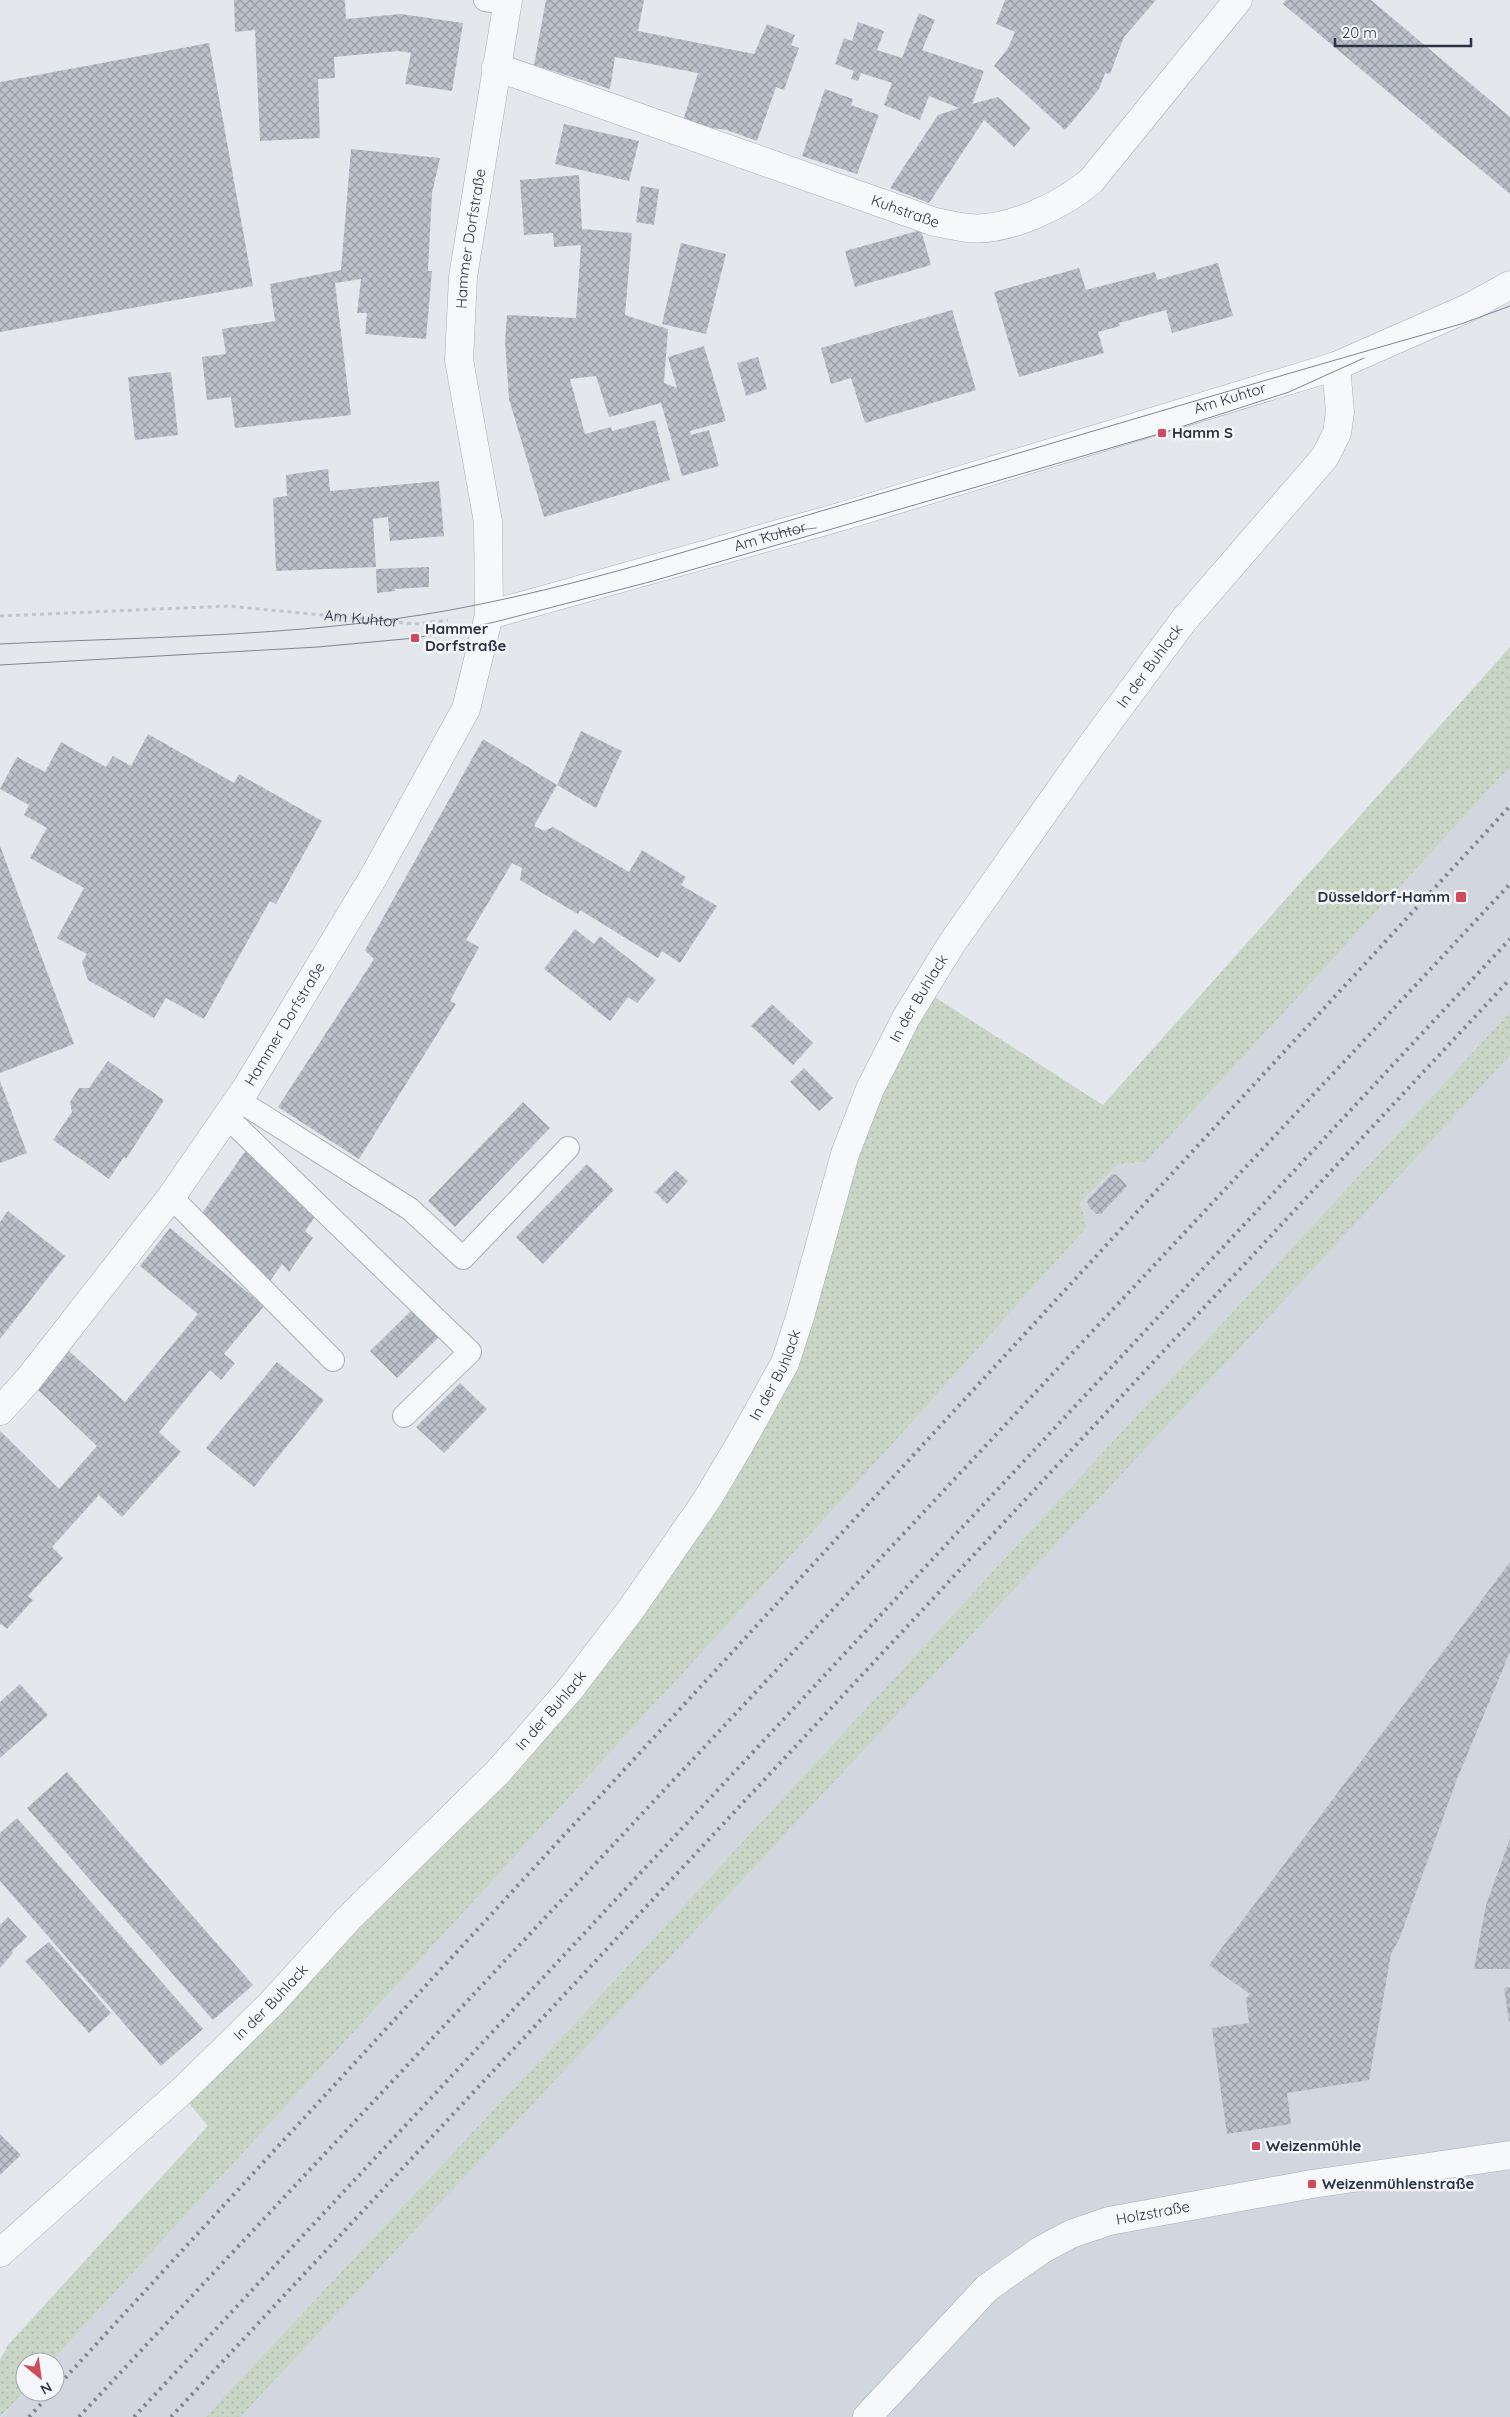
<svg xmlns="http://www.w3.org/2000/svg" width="1510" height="2417" font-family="Quicksand,sans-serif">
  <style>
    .built { fill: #d2d6de }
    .grass { fill: url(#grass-dots) }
    .building { fill: url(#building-cross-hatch) }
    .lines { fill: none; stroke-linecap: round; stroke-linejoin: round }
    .service-casing { stroke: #a9aeb7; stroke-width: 24 }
    .minor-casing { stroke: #a9aeb7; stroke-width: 29 }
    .tertiary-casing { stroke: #a9aeb7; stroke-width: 29 }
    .path { stroke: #c2c5cb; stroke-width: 3; stroke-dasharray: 4 4; stroke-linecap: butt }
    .service { stroke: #f7f8fa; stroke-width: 22 }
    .minor { stroke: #f7f8fa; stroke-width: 28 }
    .tertiary { stroke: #f7f8fa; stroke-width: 28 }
    .tram { stroke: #7d8696; stroke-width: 1 }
    .rail { stroke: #7d8696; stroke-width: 4; stroke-dasharray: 2.5 5; stroke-linecap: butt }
    .poi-dot { fill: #d1495b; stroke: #f4f6f9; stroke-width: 2 }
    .labels { text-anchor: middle; stroke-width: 5; stroke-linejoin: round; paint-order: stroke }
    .street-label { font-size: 15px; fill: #2b3445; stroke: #f4f6f9 }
    .poi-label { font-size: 15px; font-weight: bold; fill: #2b3445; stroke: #f4f6f9; text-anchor: start }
  </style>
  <defs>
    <pattern id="grass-dots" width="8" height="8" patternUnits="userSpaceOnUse" patternTransform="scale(1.25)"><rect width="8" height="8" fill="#c9d6c5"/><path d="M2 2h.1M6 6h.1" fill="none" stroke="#adb8ab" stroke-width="1.8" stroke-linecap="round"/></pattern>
    <pattern id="building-cross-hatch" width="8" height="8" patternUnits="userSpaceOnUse" patternTransform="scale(1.25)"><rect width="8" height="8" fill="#bbc0ca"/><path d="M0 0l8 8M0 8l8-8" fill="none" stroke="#989da6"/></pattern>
  </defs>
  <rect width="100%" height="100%" fill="#e4e7ec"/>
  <g class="built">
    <path d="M1510 767V1012L576 2022 205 2417H1L25 2391 55 2392V2362H51L862 1478 1087 1227 1080 1203 1118 1164 1146 1162Z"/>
    <path d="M1510 1036V2417H228Z"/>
  </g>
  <g class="grass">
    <path d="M1510 647V767L1146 1162 1118 1164 1080 1203 1087 1227 862 1478 51 2362H25V2391L0 2417V2360L8 2345 208 2126 183 2096 502 1776 745 1446 850 1158 930 994 1103 1105Z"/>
    <path d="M1510 1012V1055L1332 1249 240 2417H205L576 2022Z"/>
  </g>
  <g class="building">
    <path d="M234 0H345L346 19 401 14 463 23 452 91 405 84 411 53 398 51 334 57 335 78 318 79 320 138 260 141 255 30 235 32Z"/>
    <path d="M546 0H644L638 31 754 54 767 24 795 35 791 45 799 48 784 90 776 87 757 141 727 130 682 124 698 73 615 57 610 89 534 65Z"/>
    <path d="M1005 0H1156L1124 37 1110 74 1105 73 1099 89 1065 130 994 66 1008 48 1015 32 996 24Z"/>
    <path d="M1286 0H1371L1510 117V194L1283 4Z"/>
    <path d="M919 13 935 20 922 50 984 71 972 104 998 97 1031 128 1014 147 984 120 929 203 890 188 938 115 959 108 929 96 920 120 884 105 892 83 861 73 858 81 851 79 854 71 835 64 844 38 852 41 858 22 884 31 877 50 902 58Z"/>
    <path d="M209 43 253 286 0 332V82Z"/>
    <path d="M825 89 853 99 851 105 879 115 857 174 802 156Z"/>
    <path d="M564 124 639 141 629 181 555 164Z"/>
    <path d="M351 149 440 158 432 193 428 271H432L426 339 365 334 367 313H357L361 279 335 283 351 415 235 428 231 397 207 400 202 357 226 354 222 329 275 321 270 284 341 270Z"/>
    <path d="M579 175 582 229 632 233 625 315 668 329 664 383 677 388 668 357 704 346 726 421 690 431 691 435 709 430 719 466 682 476 661 403 609 417 596 376 570 379 585 434 611 427 612 431 655 420 670 480 544 517 509 399 505 341 507 315 576 318 581 245 554 247 553 233 524 235 520 180Z"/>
    <path d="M641 186 659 189 654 225 636 222Z"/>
    <path d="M921 230 931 265 855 287 845 251Z"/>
    <path d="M681 243 726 254 706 334 662 324Z"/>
    <path d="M1218 263 1233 316 1172 333 1166 310 1119 323 1120 326 1098 332 1104 353 1019 377 994 292 1079 268 1086 290 1155 272 1157 280Z"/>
    <path d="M952 310 976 390 865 423 851 378 831 384 821 348Z"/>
    <path d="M758 357 767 389 746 396 737 363Z"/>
    <path d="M171 372 178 435 135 440 128 377Z"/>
    <path d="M328 469 330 491 439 481 444 536 390 541 388 517 373 519 376 567 276 571 273 498 287 496 286 475Z"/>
    <path d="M429 567V587L395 589V591L377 593 376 569Z"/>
    <path d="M581 731 622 751 596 808 557 785Z"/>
    <path d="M148 734 234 783 239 774 322 821 276 904 270 901 204 1019 166 998 154 1018 88 980 82 962 87 954 57 938 84 888 30 858 47 828 24 815 29 805 0 789 17 757 45 772 61 742 106 767 113 756 131 766Z"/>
    <path d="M483 739 557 785 534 826 544 831 553 827 629 872 642 850 686 877 681 885 717 906 680 963 662 951 658 958 580 910 578 914 520 880 522 868 512 863 466 940 479 947 450 1001 456 1004 359 1159 278 1107 374 959 365 950Z"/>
    <path d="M0 846 74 1044 0 1073Z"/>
    <path d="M575 929 594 944 600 936 656 980 637 1003 628 997 610 1021 544 969Z"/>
    <path d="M772 1004 813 1043 793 1065 751 1026Z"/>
    <path d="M108 1061 164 1100 126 1159 124 1157 109 1179 53 1140 72 1112 70 1102 79 1088H89Z"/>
    <path d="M804 1068 833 1098 819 1111 790 1082Z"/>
    <path d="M0 1081 27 1153 0 1163Z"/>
    <path d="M523 1102 550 1128 455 1227 428 1201Z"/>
    <path d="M249 1146 317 1214 305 1231 313 1238 289 1272 282 1264 270 1281 202 1213Z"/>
    <path d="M587 1164 614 1190 543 1264 516 1237Z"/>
    <path d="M676 1170 688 1181 667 1204 655 1192Z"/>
    <path d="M1112 1174 1117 1175 1127 1186 1101 1214H1096L1089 1207 1087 1201Z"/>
    <path d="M8 1211 65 1256 0 1339V1222Z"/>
    <path d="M170 1228 264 1306 224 1354 235 1363 221 1380 210 1370 159 1432 181 1452 122 1517 99 1495 52 1547 63 1558 28 1596 33 1600 7 1629 1 1624 0 1625V1431L59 1489 97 1446 37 1389 69 1351 125 1402 198 1314 140 1266Z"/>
    <path d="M414 1308 441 1335 397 1378 370 1351Z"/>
    <path d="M277 1362 324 1400 254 1487 206 1448Z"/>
    <path d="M460 1383 487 1409 444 1453 416 1427Z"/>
    <path d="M1510 1562V1652L1457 1779 1400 1937 1391 1954 1369 2080 1287 2093 1291 2124 1227 2134 1212 2028 1249 2023 1246 1999 1250 1994 1209 1965Z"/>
    <path d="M20 1684 48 1715 0 1758V1702Z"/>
    <path d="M67 1772 253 1985 213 2020 27 1808Z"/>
    <path d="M17 1818 203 2029 161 2066 0 1881V1833Z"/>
    <path d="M1510 1839V1969H1474L1486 1905Z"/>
    <path d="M8 1917 27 1937 11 1952 13 1953 0 1968V1925Z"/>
    <path d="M49 1942 111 2013 89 2033 25 1961Z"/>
    <path d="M1510 1987V2021H1509L1504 1988Z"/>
    <path d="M0 2134 21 2155 0 2175Z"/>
  </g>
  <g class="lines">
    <defs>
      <g id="service">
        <path d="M485 0 508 3"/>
        <path d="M238 1100 410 1209 463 1258 568 1148"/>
        <path d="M227 1117 470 1352 404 1416"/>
        <path d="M171 1197 333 1360"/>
      </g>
      <g id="minor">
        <path id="s2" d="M496 67 935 222C946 224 958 227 969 228 1007 232 1063 205 1091 181L1238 0"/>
        <path id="s3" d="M489 615 843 516 1336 366 1470 307 1510 285"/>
        <path id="s4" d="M0 1411 28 1380 171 1197 247 1087 374 876 466 709 489 615 488 522 459 360 463 277 508 0"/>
        <path id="s5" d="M0 2253 184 2089 271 2004 348 1919 498 1772 571 1688 632 1608 708 1498 740 1444 785 1363 800 1317 845 1154 870 1089 906 1018 952 943 1093 743 1184 620 1325 457 1337 433 1340 412 1336 366"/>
      </g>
      <g id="tertiary">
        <path id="s6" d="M867 2417 987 2288 1041 2250 1071 2234 1109 2221 1312 2184 1510 2155"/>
      </g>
    </defs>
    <use href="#service" class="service-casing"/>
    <use href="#minor" class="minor-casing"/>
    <use href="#tertiary" class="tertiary-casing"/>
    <path class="path" id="s1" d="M0 616 228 606 417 624 448 620"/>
    <use href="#service" class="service"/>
    <use href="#minor" class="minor"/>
    <use href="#tertiary" class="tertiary"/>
    <g class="tram">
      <path d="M759 535 816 528"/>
      <path d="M0 644C160 636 324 637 481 604 604 579 725 539 845 504 1051 444 1256 382 1461 324L1510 306"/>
      <path d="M0 665 318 647 415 638 495 622 653 581 1162 433 1289 392 1364 358"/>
    </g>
    <g class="rail">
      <path d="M55 2389 1510 806"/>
      <path d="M29 2417 52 2392"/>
      <path d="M79 2417 1510 884"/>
      <path d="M134 2417 1510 939"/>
      <path d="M171 2417 1510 979"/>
    </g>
  </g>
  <g class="poi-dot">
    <rect x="1157" y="428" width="10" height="10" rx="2.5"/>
    <rect x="410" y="633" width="10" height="10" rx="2.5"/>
    <rect x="1455" y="891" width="12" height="12" rx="2.5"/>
    <rect x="1251" y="2141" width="10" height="10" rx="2.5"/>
    <rect x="1307" y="2179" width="10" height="10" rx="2.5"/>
  </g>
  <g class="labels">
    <g class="street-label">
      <text dy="5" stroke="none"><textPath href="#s2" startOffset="434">Kuhstraße</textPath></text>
      <text dy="5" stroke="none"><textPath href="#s4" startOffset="1321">Hammer Dorfstraße</textPath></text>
      <text dy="5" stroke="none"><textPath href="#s3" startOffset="772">Am Kuhtor</textPath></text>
      <text dy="5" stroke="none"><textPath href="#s3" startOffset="292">Am Kuhtor</textPath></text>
      <text dy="5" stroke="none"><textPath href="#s1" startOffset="362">Am Kuhtor</textPath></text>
      <text dy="5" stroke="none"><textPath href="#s5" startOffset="1989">In der Buhlack</textPath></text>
      <text dy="5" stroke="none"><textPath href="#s5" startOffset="1584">In der Buhlack</textPath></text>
      <text dy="5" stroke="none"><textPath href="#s4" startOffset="481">Hammer Dorfstraße</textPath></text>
      <text dy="5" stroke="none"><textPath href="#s5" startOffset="1179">In der Buhlack</textPath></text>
      <text dy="5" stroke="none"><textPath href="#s5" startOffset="774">In der Buhlack</textPath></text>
      <text dy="5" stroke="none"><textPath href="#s5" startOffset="369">In der Buhlack</textPath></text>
      <text dy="5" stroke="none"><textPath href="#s6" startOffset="361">Holzstraße</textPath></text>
    </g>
    <g class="poi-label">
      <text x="1172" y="438">Hamm S</text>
      <text x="425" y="634">Hammer<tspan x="425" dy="17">Dorfstraße</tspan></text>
      <text x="1450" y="902" text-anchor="end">Düsseldorf-Hamm</text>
      <text x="1266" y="2151">Weizenmühle</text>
      <text x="1322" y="2189">Weizenmühlenstraße</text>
    </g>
  </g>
  <g transform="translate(40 2377) rotate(151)"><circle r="24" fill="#f4f6f9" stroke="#a4a8b1"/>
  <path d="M0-4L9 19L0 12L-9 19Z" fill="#d1495b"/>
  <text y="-8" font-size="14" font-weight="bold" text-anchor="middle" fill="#2b3445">N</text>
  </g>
  <path d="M1335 38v8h136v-8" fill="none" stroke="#2b3445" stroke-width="2.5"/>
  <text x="1342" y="38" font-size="15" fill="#2b3445" stroke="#f4f6f9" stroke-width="4" paint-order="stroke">20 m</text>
</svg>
